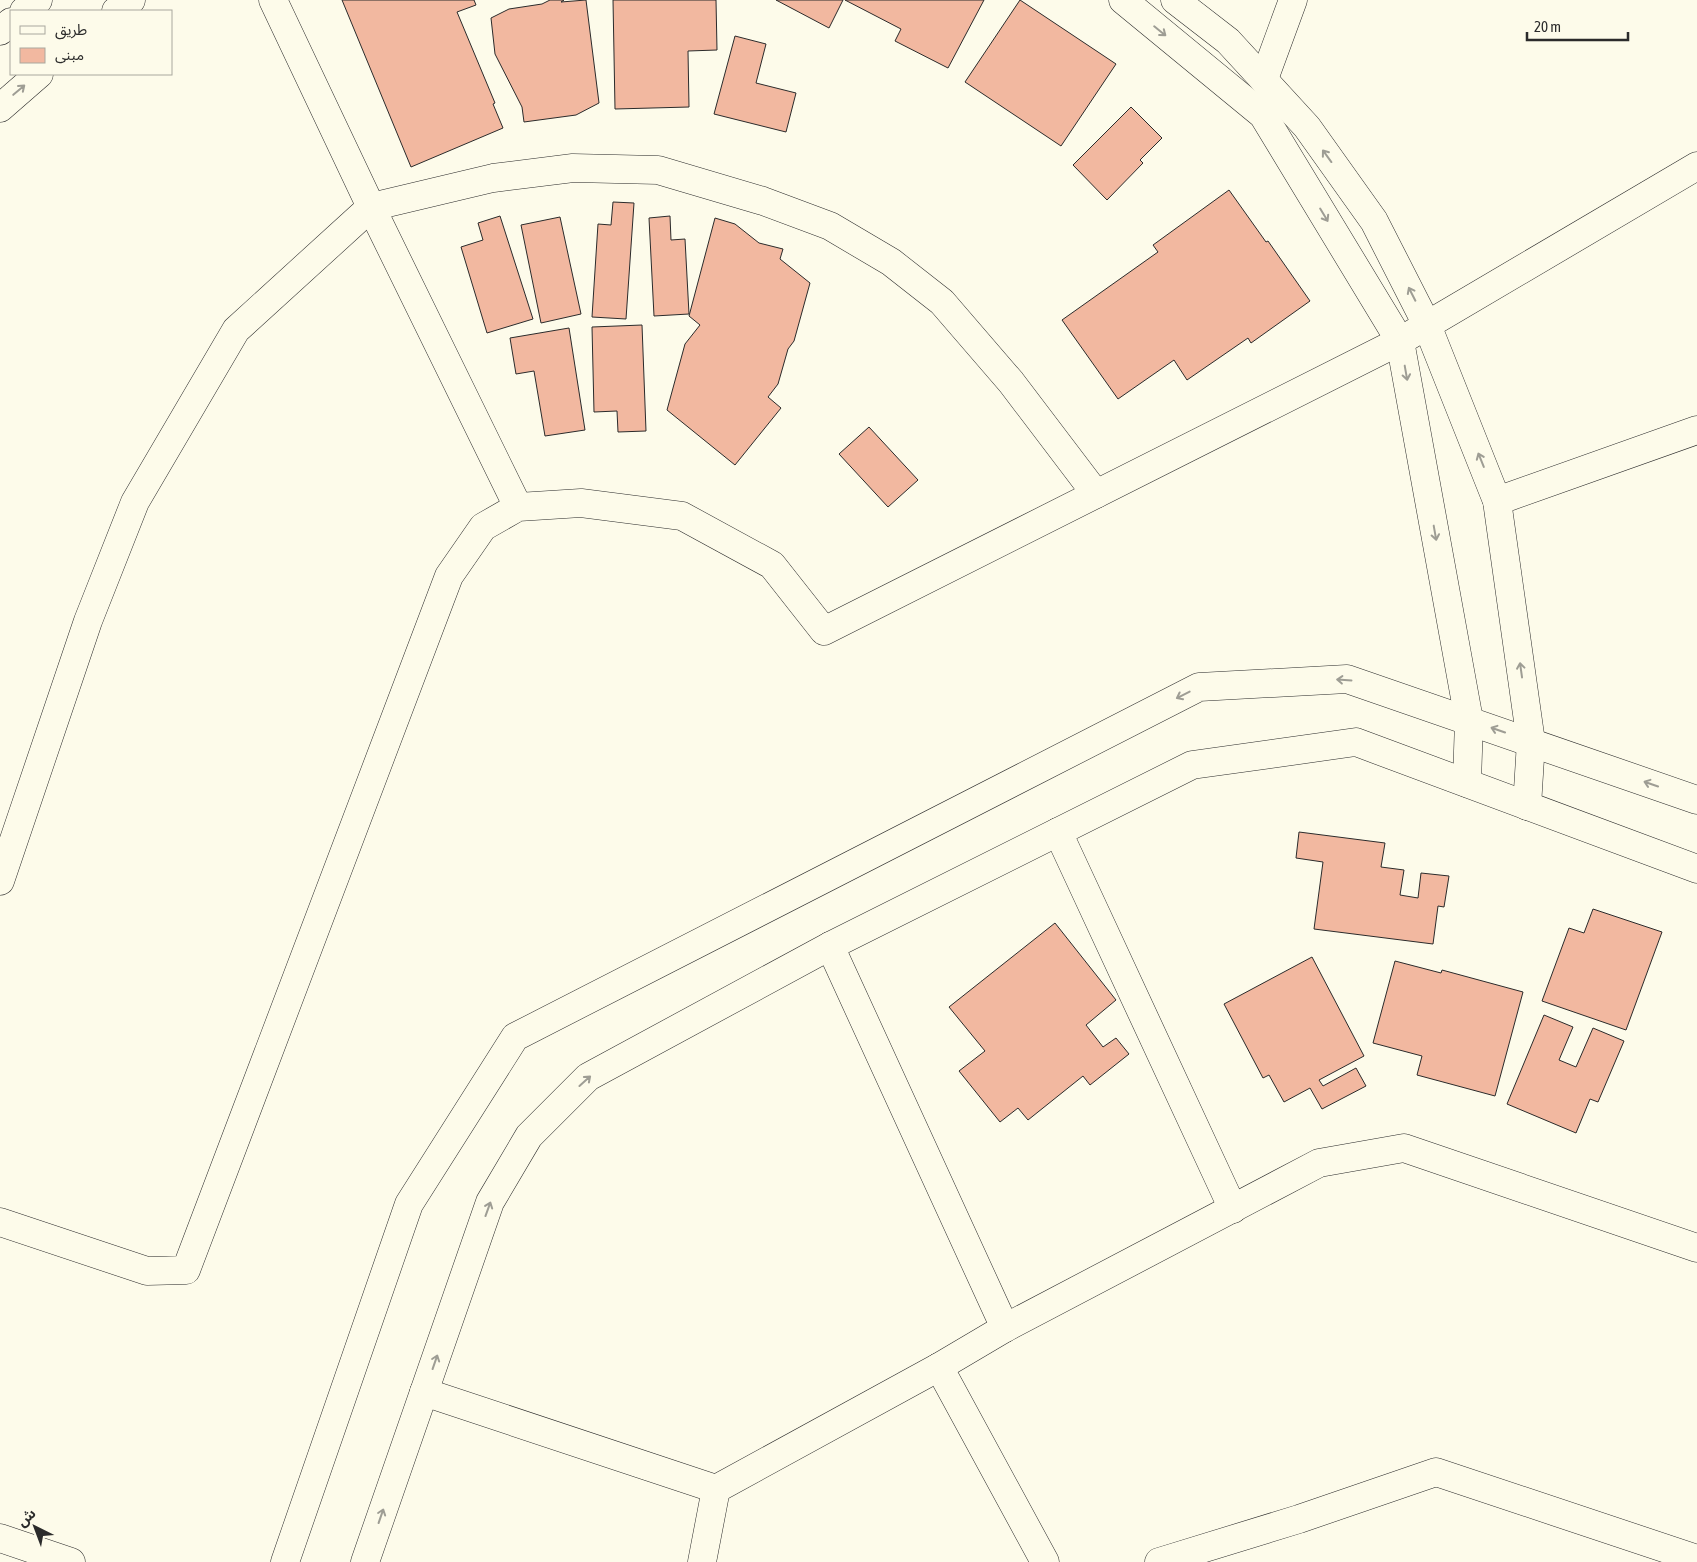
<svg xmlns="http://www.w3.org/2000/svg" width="1697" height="1562" font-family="'Asap Condensed','Noto Sans Arabic',sans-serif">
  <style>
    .building { fill: #f2b8a0; stroke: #2b2b2b }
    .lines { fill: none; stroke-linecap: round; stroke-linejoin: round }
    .minor-casing { stroke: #2b2b2b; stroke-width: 29 }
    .minor { stroke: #fdfbea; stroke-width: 28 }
    .oneway { stroke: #9e9d94 }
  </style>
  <rect width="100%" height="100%" fill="#fdfbea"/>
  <g class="building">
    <path d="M342 0H474L476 5 457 12 495 103 493 104 503 128 411 167Z"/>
    <path d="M550 0H564L561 2 586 0 599 103 576 115 524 122 522 107 495 54 491 18 509 9 542 4Z"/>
    <path d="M613 0H716L717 50 688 51 689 107 615 109Z"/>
    <path d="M776 0H843L829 28Z"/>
    <path d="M845 0H984L948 68 895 41 901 29Z"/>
    <path d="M1020 0 1116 64 1061 146 965 82Z"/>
    <path d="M735 36 766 44 756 83 796 93 786 132 714 114Z"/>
    <path d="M1131 107 1162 138 1140 160 1143 163 1107 200 1073 165Z"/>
    <path d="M1229 190 1266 242 1268 241 1310 301 1251 343 1248 338 1187 380 1174 360 1118 399 1062 320 1158 252 1153 245Z"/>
    <path d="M613 202 634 203 626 319 592 317 598 224 611 225Z"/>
    <path d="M500 216 533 319 487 333 461 247 483 240 478 223Z"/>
    <path d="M670 216 671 240 685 239 689 314 654 316 649 218Z"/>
    <path d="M560 217 581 314 541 323 521 225Z"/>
    <path d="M715 218 735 224 759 243 783 249 780 259 810 283 794 341 788 349 778 384 768 397 781 408 735 465 667 410 685 344 700 325 689 316Z"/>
    <path d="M642 325 646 431 618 432 617 411 594 412 592 327Z"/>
    <path d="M569 328 585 430 545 436 534 371 516 374 510 338Z"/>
    <path d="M869 427 918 480 888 507 839 454Z"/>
    <path d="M1299 832 1385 843 1381 867 1404 870 1400 895 1418 898 1421 873 1449 876 1444 907 1438 906 1433 944 1314 929 1323 862 1296 858Z"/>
    <path d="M1593 909 1662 932 1626 1030 1542 1001 1569 928 1584 933Z"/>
    <path d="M1055 923 1116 1000 1086 1025 1103 1047 1116 1038 1129 1054 1090 1085 1083 1076 1028 1120 1018 1108 1000 1122 959 1071 985 1051 949 1007Z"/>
    <path d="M1312 957 1364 1056 1319 1080 1323 1086 1356 1068 1366 1086 1322 1109 1310 1088 1284 1102 1269 1075 1263 1078 1224 1004Z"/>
    <path d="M1395 961 1441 973 1442 970 1523 992 1495 1096 1417 1075 1422 1056 1373 1043Z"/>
    <path d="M1544 1015 1573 1027 1559 1060 1576 1067 1593 1028 1624 1041 1598 1102 1590 1099 1576 1133 1507 1104Z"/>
  </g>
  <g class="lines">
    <defs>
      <g id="minor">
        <path d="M1123 0 1263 115 1400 341 1469 720 1467 783"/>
        <path d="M1175 0 1228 41 1307 127 1374 221 1427 325 1497 501 1531 742 1527 806"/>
        <path d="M24 11 38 0"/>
        <path d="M116 11 131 0"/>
        <path d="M0 31 11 22"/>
        <path d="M1264 79 1293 0"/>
        <path d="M0 108 39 74"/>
        <path d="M1497 501 1697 430"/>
        <path d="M518 507 371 207 493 178 573 168 658 170 763 201 830 226 891 262 942 302 1011 382 1096 494"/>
        <path d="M1058 832 1233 1209"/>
        <path d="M0 881 88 621 135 502 236 330 371 207 273 0"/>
        <path d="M830 946 1005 1328"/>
        <path d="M0 1222 147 1271 186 1270 449 576 483 527 518 507 581 503 682 516 772 565 824 631 1400 341 1697 166"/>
        <path d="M424 1392 716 1489 702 1562"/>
        <path d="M716 1489 939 1367"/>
        <path d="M0 1538 71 1562"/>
        <path d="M285 1562 409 1204 515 1037 1199 687 1347 679 1697 800"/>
        <path d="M365 1562 490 1202 529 1136 588 1077 830 946 1192 765 1356 742 1697 869"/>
        <path d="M1045 1562 939 1367 1005 1328 1319 1163 1404 1148 1697 1248"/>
        <path d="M1159 1562 1299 1519 1436 1472 1697 1559"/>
      </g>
    </defs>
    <use href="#minor" class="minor-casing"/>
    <use href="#minor" class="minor"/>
  </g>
  <defs><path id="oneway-shaft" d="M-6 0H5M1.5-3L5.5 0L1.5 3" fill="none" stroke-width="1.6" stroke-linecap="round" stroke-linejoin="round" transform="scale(1.25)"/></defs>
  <g class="oneway">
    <use href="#oneway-shaft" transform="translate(1160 31) rotate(39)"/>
    <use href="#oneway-shaft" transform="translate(19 90) rotate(-40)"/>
    <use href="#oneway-shaft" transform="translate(1327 156) rotate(-126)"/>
    <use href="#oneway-shaft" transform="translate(1324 215) rotate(59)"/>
    <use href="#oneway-shaft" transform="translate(1412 294) rotate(-117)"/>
    <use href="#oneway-shaft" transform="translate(1406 373) rotate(80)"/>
    <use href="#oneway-shaft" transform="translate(1481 460) rotate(-112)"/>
    <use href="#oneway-shaft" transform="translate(1435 533) rotate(80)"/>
    <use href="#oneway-shaft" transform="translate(1521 670) rotate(-98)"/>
    <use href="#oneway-shaft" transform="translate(1344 680) rotate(-176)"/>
    <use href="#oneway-shaft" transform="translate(1183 695) rotate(153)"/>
    <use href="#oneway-shaft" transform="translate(1498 730) rotate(-161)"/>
    <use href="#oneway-shaft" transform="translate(1651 784) rotate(-161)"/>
    <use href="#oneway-shaft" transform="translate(585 1081) rotate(-42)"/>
    <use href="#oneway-shaft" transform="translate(488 1209) rotate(-70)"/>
    <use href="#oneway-shaft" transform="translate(435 1362) rotate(-71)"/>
    <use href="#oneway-shaft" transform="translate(381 1516) rotate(-71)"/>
  </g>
  <rect x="10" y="10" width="162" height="65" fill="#fdfbea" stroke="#a9a89e"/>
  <rect x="20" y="26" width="25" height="8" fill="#fdfbea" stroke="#a9a89e"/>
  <text x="55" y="35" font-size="15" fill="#2b2b2b">طريق</text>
  <rect x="20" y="48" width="25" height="15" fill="#f2b8a0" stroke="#a9a89e"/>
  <text x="55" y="60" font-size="15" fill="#2b2b2b">مبنى</text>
  <g transform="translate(35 1527) rotate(318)" stroke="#fdfbea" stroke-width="4" paint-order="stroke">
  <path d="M0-4L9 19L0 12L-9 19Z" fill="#2b2b2b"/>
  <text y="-8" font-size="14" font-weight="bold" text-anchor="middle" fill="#2b2b2b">ش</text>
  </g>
  <path d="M1527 32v8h101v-8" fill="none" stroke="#2b2b2b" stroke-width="2.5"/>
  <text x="1534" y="32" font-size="15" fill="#2b2b2b" stroke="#fdfbea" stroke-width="4" paint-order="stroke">20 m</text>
</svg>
